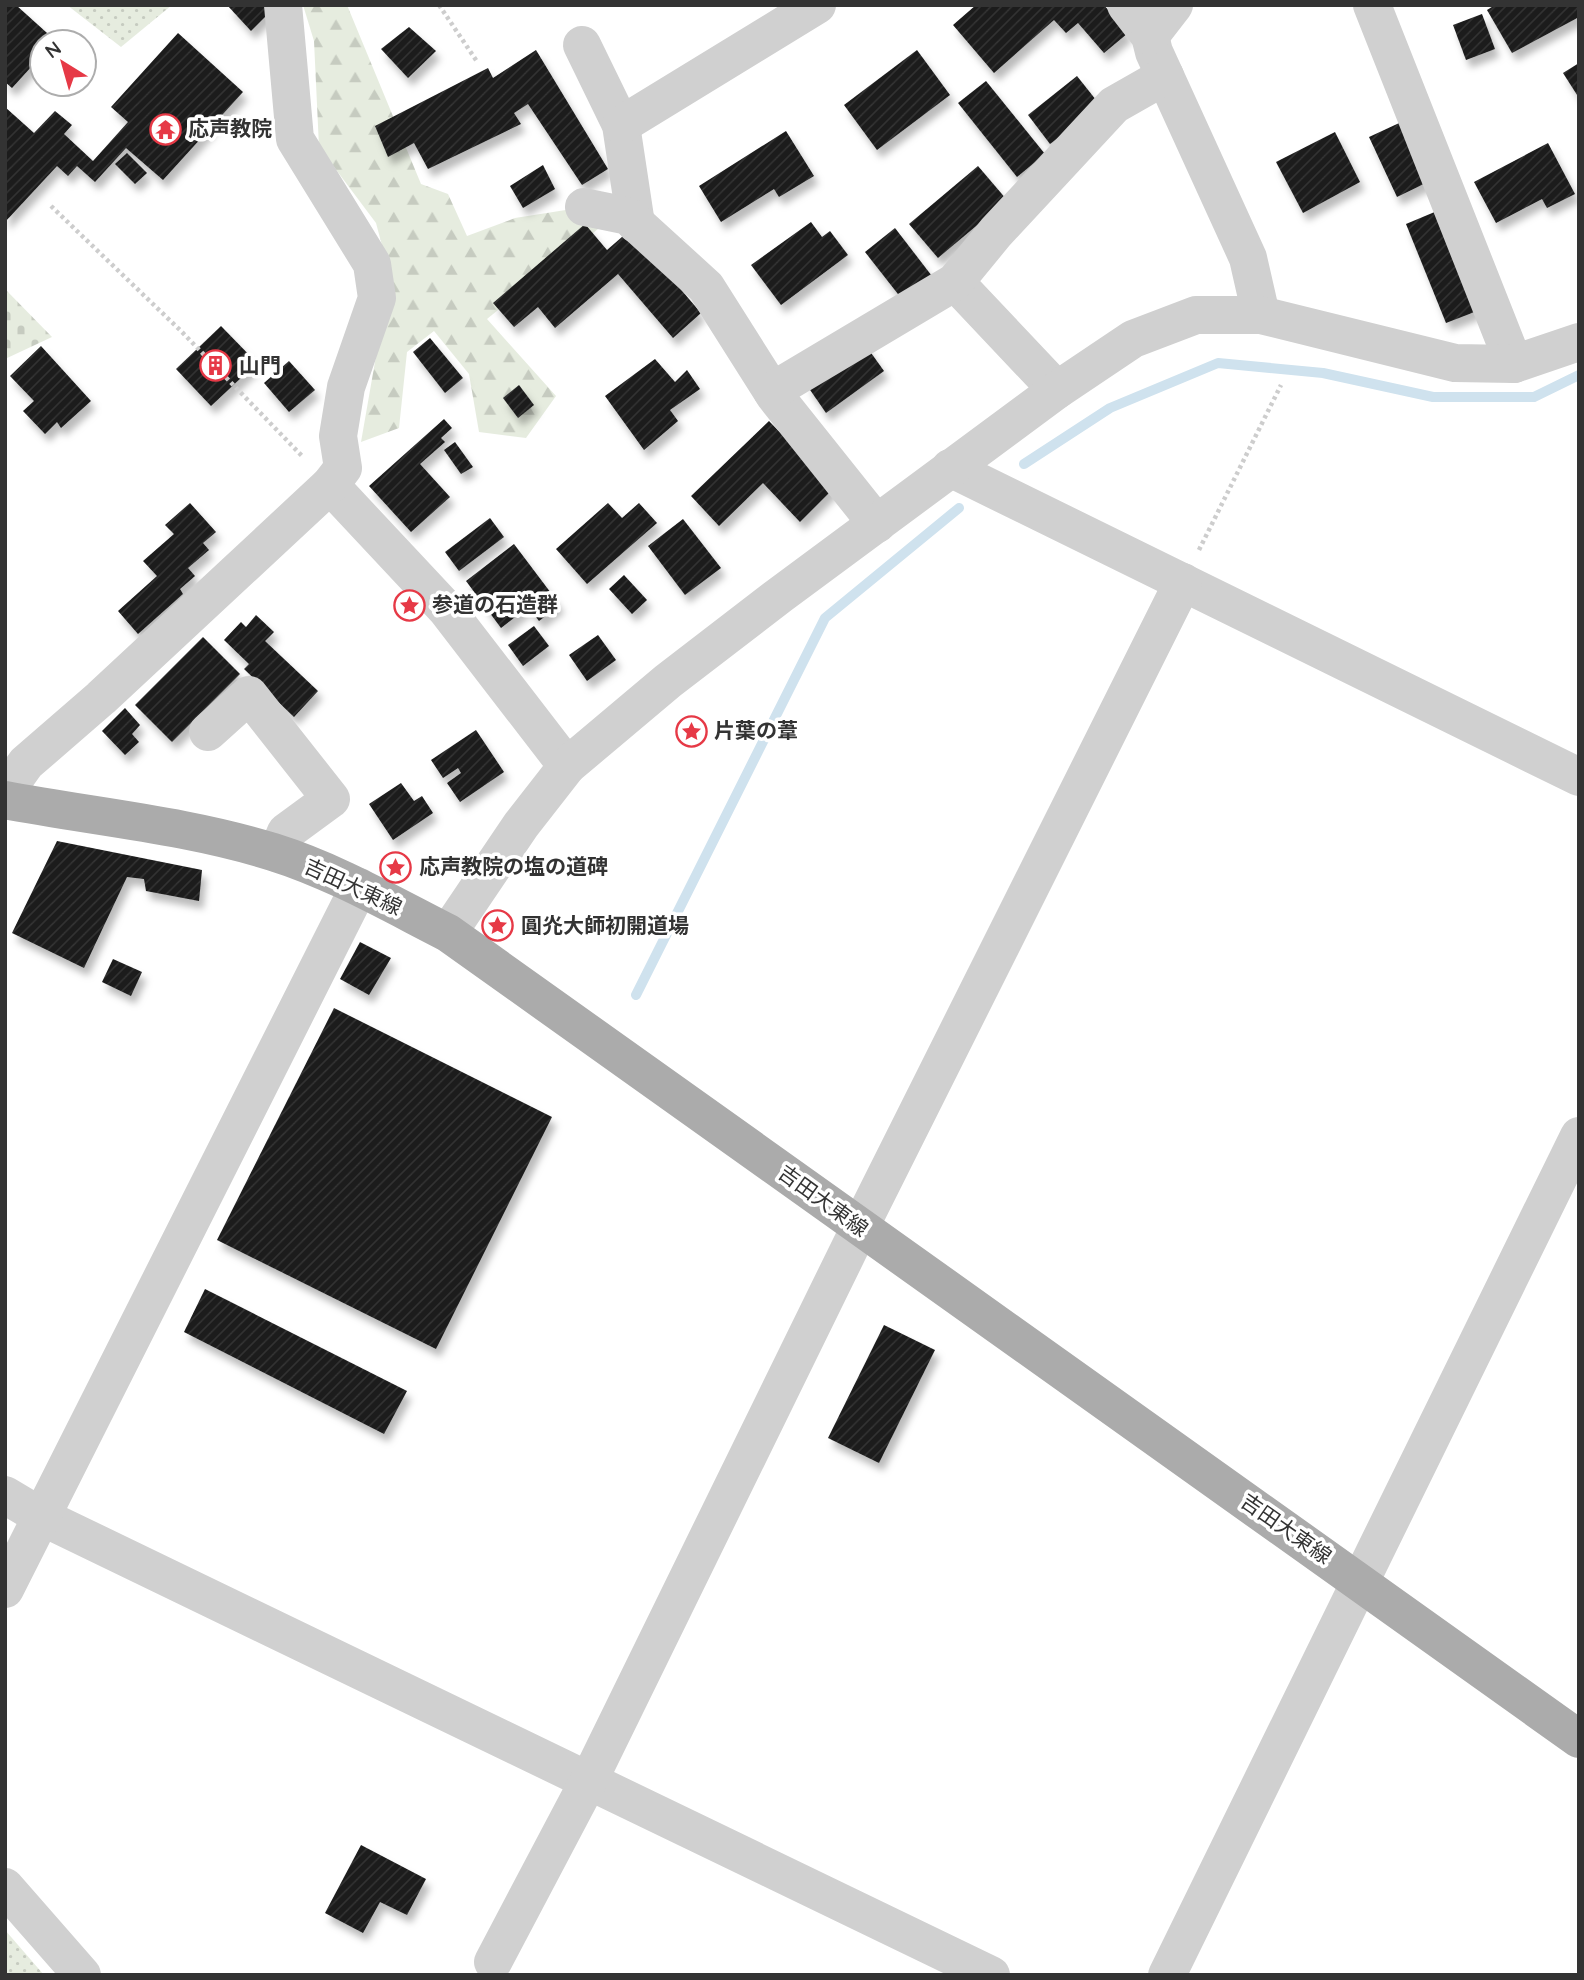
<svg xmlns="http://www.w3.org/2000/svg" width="1584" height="1980" font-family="Quicksand,'Noto Sans JP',sans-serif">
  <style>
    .grass { fill: url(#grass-dots) }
    .forest { fill: url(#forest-firs) }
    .cemetery { fill: url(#cemetery-stones) }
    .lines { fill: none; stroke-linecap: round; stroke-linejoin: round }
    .stream { stroke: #cfe2ee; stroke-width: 10 }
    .building { fill: url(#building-hatch); filter: url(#shadow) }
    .path { stroke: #cdcdcd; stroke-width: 4.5; stroke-dasharray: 3.5 3.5; stroke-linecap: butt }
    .minor { stroke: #d0d0d0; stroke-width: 38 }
    .major { stroke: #ababab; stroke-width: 38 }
    .labels { text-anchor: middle; stroke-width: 7; stroke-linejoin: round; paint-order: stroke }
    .poi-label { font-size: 21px; font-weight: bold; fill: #333; stroke: #fff; text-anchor: start }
    .street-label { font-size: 21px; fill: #333; stroke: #fff }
  </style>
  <defs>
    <pattern id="grass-dots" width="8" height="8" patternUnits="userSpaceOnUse" patternTransform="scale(1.75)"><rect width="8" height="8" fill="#e6ecdf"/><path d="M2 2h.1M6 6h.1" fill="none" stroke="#c6cbc0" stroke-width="1.8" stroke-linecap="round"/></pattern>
    <pattern id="forest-firs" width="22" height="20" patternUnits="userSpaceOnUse" patternTransform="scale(1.75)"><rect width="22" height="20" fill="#e6ecdf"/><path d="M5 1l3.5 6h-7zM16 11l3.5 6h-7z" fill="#c6cbc0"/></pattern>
    <pattern id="cemetery-stones" width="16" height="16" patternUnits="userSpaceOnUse" patternTransform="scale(1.75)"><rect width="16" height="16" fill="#e6ecdf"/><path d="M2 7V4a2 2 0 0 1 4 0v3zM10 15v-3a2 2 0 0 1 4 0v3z" fill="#c6cbc0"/></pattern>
    <pattern id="building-hatch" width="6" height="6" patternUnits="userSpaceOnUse" patternTransform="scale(1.75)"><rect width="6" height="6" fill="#1a1a1a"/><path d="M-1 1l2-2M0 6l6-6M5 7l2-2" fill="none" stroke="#333"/></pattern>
    <filter id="shadow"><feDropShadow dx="4.5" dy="8" stdDeviation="3.5" flood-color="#0004"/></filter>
  </defs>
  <rect width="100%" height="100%" fill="#fff"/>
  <g class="grass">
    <path d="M67 5H172L121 47Z"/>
    <path d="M5 1930 44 1975H5Z"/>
  </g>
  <path class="forest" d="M303 5H347L421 184 448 194 467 236 515 218 591 206 598 229 487 319 556 396 526 438 479 432 469 374 434 331 407 352 399 428 361 442 376 356 394 290 376 223 319 147 314 41Z"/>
  <path class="cemetery" d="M5 289 52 337 5 359Z"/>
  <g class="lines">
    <g class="stream">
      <path d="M1024 464 1110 408 1218 363 1323 373 1433 397H1534L1579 375"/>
      <path d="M636 995 825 618 959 508"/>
    </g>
  </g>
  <g class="building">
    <path d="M5 5H16L57 42H42V55L12 88 5 82Z"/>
    <path d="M227 5H268L272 10 251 31Z"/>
    <path d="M976 5H1104L1128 33 1104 53 1078 23 1066 33 1054 20 994 73 953 25Z"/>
    <path d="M1495 5H1579V17L1512 53 1487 10Z"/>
    <path d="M1482 14 1495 49 1466 60 1453 25Z"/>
    <path d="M409 27 436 51 408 78 381 49Z"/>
    <path d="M178 33 243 92 163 180 126 148 95 182 77 166 68 176 57 166 5 222V107L34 133 55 111 72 125 64 134 93 161 128 122 111 107Z"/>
    <path d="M536 50 608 169 582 185 528 104 514 113 521 124 428 169 414 143 388 157 375 126 488 68 493 78Z"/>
    <path d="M917 50 950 95 877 150 844 105Z"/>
    <path d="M1579 63V98L1563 73Z"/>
    <path d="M1077 76 1100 105 1050 144 1028 115Z"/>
    <path d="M986 81 1045 154 1017 177 958 103Z"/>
    <path d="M1410 118 1438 177 1397 197 1369 137Z"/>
    <path d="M786 131 814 176 779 197 774 189 721 222 699 186Z"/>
    <path d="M1335 132 1360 182 1303 213 1276 162Z"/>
    <path d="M1548 143 1575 194 1547 208 1542 199 1496 223 1474 182Z"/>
    <path d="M127 153 147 173 135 184 115 164Z"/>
    <path d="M543 165 555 189 523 208 510 186Z"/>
    <path d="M978 166 1007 200 938 258 909 224Z"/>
    <path d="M1437 211 1477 311 1446 323 1406 224Z"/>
    <path d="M811 222 822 237 830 231 848 255 781 305 751 265Z"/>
    <path d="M585 224 607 250 630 230 701 313 673 338 618 274 555 328 538 307 514 327 493 303Z"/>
    <path d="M895 228 935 280 905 303 865 252Z"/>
    <path d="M221 326 257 363 211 406 176 369Z"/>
    <path d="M430 338 463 378 445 393 413 352Z"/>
    <path d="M864 343 884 371 826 413 806 384Z"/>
    <path d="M41 346 91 401 61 428 57 422 45 434 23 411 34 401 10 376Z"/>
    <path d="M655 359 675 382 687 370 700 389 670 410 678 421 644 450 605 396Z"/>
    <path d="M289 361 315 390 289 412 264 383Z"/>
    <path d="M519 385 534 405 518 418 503 398Z"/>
    <path d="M444 419 452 428 441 438 445 442 420 464 450 497 411 532 369 486Z"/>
    <path d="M769 421 834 488 800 522 763 483 719 526 691 496Z"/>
    <path d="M455 442 473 467 461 474 444 450Z"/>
    <path d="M190 503 216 532 203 543 209 550 188 568 195 576 180 589 183 594 138 634 118 611 157 576 143 561 174 534 165 525Z"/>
    <path d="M608 503 622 518 639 503 657 523 587 584 556 549Z"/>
    <path d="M490 518 504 537 459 571 445 552Z"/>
    <path d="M683 519 721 568 685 595 648 546Z"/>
    <path d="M514 544 560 605 539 621 528 607 501 628 466 581Z"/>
    <path d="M624 575 647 600 632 614 609 589Z"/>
    <path d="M256 615 274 632 265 641 318 691 294 717 244 669 249 664 224 640 241 622 246 627Z"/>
    <path d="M534 626 549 646 523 666 508 645Z"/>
    <path d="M598 635 616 660 587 681 569 655Z"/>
    <path d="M203 637 240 674 172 742 135 705Z"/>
    <path d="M125 708 140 725 132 734 139 742 125 755 102 731Z"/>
    <path d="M476 730 504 772 460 802 447 783 461 773 458 768 443 778 431 760Z"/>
    <path d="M401 783 414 801 422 796 433 813 393 840 369 804Z"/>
    <path d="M57 841 202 870 199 901 146 891 144 879 127 877 84 968 12 933Z"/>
    <path d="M360 942 391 958 369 995 340 979Z"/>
    <path d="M113 959 142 972 131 996 102 982Z"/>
    <path d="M334 1008 552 1117 436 1349 217 1240Z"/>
    <path d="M205 1289 407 1391 384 1434 184 1332Z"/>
    <path d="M884 1325 935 1350 879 1463 828 1438Z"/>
    <path d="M361 1845 426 1879 407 1915 380 1902 363 1933 325 1913Z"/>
  </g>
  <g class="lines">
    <g class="path">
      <path d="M439 5 478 63"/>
      <path d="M51 206 181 331 303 457"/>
      <path d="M1199 550 1281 385"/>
    </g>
    <g class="minor">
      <path d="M1126 5 1150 36 1154 52 1248 258 1261 315"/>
      <path d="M1372 5 1514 364"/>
      <path d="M1150 36 1174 5"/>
      <path d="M582 45 621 125 636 224"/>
      <path d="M621 125 817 5"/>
      <path d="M584 207 628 216 706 287 775 396 877 524"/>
      <path d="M955 282 1057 390"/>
      <path d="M772 391 955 282 996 232 1114 105 1165 76"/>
      <path d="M950 468 1579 777"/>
      <path d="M330 485 446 609 567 766"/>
      <path d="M208 732 249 695 331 799 286 832 277 853"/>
      <path d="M10 801 16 777 26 763 101 698 330 485 343 468 338 436 346 387 377 298 372 264 295 139 283 5"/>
      <path d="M448 933 521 825 567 766 668 681 780 595 1057 390 1133 339 1196 315H1261L1455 363 1514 364 1579 342"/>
      <path d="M5 1495 42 1517 991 1975"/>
      <path d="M5 1589 359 887"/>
      <path d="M5 1887 82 1975"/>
      <path d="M493 1962 589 1780 860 1227 1183 582"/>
      <path d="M1167 1975 1579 1136"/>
    </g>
    <path class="major" d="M5 800C95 817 186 825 273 852 334 871 391 904 448 933L1579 1739"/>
  </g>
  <defs>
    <symbol id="temple-ring" viewBox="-11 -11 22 22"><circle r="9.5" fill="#fff" stroke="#e63946" stroke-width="1.5"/><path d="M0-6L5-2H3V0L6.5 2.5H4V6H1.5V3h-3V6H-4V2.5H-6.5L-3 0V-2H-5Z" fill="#e63946"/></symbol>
    <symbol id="building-ring" viewBox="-11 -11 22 22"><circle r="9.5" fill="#fff" stroke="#e63946" stroke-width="1.5"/><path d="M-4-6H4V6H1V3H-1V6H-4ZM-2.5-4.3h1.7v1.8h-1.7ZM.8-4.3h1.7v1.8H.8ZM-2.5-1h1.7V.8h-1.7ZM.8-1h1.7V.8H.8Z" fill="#e63946"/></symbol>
    <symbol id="sight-ring" viewBox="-11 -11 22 22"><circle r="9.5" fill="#fff" stroke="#e63946" stroke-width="1.5"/><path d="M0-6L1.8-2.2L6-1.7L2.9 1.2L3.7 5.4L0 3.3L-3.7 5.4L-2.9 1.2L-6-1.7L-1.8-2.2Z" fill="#e63946"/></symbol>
  </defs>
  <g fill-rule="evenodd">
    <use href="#temple-ring" x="148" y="112" width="35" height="35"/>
    <use href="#building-ring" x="198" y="348" width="35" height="35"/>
    <use href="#sight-ring" x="392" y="588" width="35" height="35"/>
    <use href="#sight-ring" x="674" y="714" width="35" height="35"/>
    <use href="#sight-ring" x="378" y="850" width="35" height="35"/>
    <use href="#sight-ring" x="480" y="908" width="35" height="35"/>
  </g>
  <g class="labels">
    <g class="poi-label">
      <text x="188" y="136">応声教院</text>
      <text x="239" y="373">山門</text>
      <text x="432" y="612">参道の石造群</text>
      <text x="714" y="738">片葉の葦</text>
      <text x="419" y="874">応声教院の塩の道碑</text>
      <text x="521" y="933">圓灮大師初開道場</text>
    </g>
    <g class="street-label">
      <text transform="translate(353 887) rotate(25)" y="7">吉田大東線</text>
      <text transform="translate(823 1201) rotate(36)" y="7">吉田大東線</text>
      <text transform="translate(1286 1529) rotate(35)" y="7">吉田大東線</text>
    </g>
  </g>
  <rect width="1584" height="1980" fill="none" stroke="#333333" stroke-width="14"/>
  <g transform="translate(63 63) rotate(323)"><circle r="33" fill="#ffffff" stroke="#adadad" stroke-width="2"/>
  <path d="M0-5L12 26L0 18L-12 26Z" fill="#e63946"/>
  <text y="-10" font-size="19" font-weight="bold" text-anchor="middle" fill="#333333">N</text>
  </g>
</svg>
